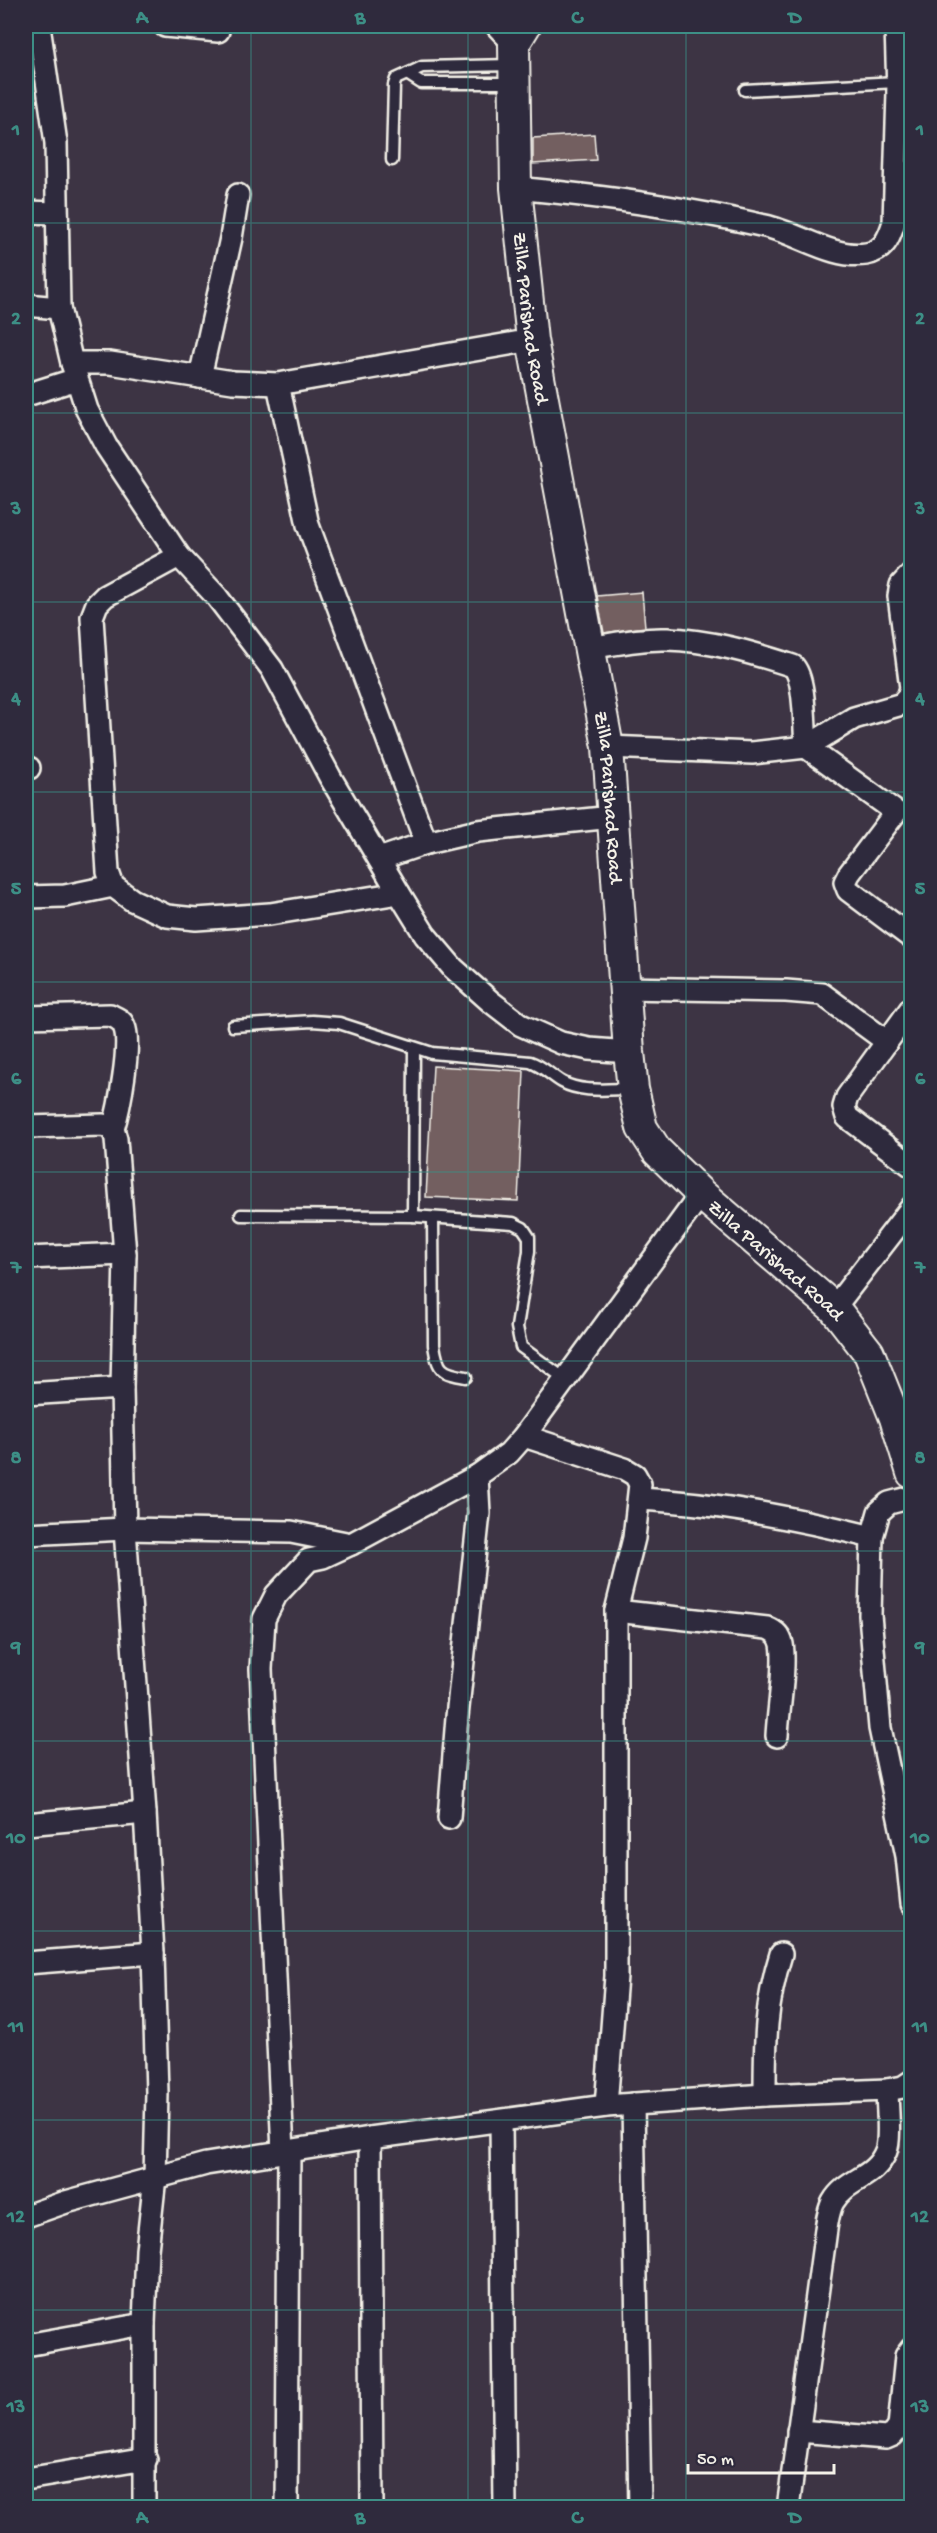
<svg xmlns="http://www.w3.org/2000/svg" width="937" height="2533" font-family="'Gochi Hand',sans-serif">
  <style>
    .building { fill: #735e60; stroke: #f4f1e8; stroke-width: 1.5 }
    .lines { fill: none; stroke-linecap: round; stroke-linejoin: round }
    .lane-casing { stroke: #f4f1e8; stroke-width: 15 }
    .street-casing { stroke: #f4f1e8; stroke-width: 26 }
    .secondary-casing { stroke: #f4f1e8; stroke-width: 34 }
    .lane { stroke: #2f2a3d; stroke-width: 10 }
    .street { stroke: #2f2a3d; stroke-width: 21 }
    .secondary { stroke: #2f2a3d; stroke-width: 30 }
    .grid { fill: none; stroke: #3d8f86; stroke-width: 1.5; stroke-opacity: 0.55 }
    .labels { text-anchor: middle; stroke-width: 6; stroke-linejoin: round; paint-order: stroke }
    .street-label { font-size: 21px; fill: #f4f1e8; stroke: #2f2a3d }
    .neatline { fill: none; stroke: #3d8f86; stroke-width: 2 }
    .grid-label { font-size: 20px; text-anchor: middle; font-weight: bold; fill: #3d8f86 }
  </style>
  <rect width="100%" height="100%" fill="#3d3444"/>
  <filter id="ink" filterUnits="userSpaceOnUse"><feTurbulence type="fractalNoise" baseFrequency=".0167" numOctaves="2"/><feDisplacementMap in="SourceGraphic" scale="12" xChannelSelector="R" yChannelSelector="G"/><feConvolveMatrix kernelMatrix="1 2 1 2 8 2 1 2 1" color-interpolation-filters="sRGB"/></filter>
  <g filter="url(#ink)">
    <g class="building">
      <path d="M594 134 596 160 533 164V138Z"/>
      <path d="M642 592 645 627 604 633 597 596Z"/>
      <path d="M433 1066 524 1071 518 1201 426 1197Z"/>
    </g>
    <g class="lines">
      <defs>
        <g id="lane">
          <path d="M511 65 422 67 407 74 421 83H514"/>
          <path d="M745 90 897 82"/>
          <path d="M392 160 394 85 396 79 407 74"/>
          <path d="M233 1026 312 1021 339 1023 432 1053 530 1062C543 1066 550 1075 562 1082 581 1093 609 1089 631 1089"/>
          <path d="M241 1215 413 1216 513 1223 523 1228 529 1237V1251L517 1327 521 1347 565 1379"/>
          <path d="M413 1216 414 1048"/>
          <path d="M433 1218 434 1345C438 1370 441 1373 466 1377"/>
        </g>
        <g id="street">
          <path d="M39 26 56 143 59 308 72 363 87 410 106 446 179 556 217 597 272 669 330 777 399 893 425 935 453 968 490 1001 521 1025 561 1043 589 1049 629 1052"/>
          <path d="M165 26 218 31"/>
          <path d="M497 26 514 44"/>
          <path d="M896 26 898 92 911 93"/>
          <path d="M516 188C600 196 683 207 765 226 798 233 832 259 866 254 884 251 889 238 894 222L898 92"/>
          <path d="M26 212 57 213"/>
          <path d="M26 305 59 308"/>
          <path d="M72 363H110L233 382 278 384 532 340"/>
          <path d="M200 377 231 238 238 195"/>
          <path d="M278 384 308 525 426 843"/>
          <path d="M26 395 77 379"/>
          <path d="M179 556 105 596 97 604 92 617 108 872 113 886 132 900 167 916 196 919 270 914 399 893"/>
          <path d="M589 648C615 644 641 638 667 639 709 640 753 653 793 666 806 679 804 727 806 747L896 812 849 874 845 882 848 890 912 938"/>
          <path d="M608 747 752 753 806 747 854 718 902 704 908 697 911 688 899 596 901 585 912 573"/>
          <path d="M26 768H29"/>
          <path d="M379 859 426 843 478 831 612 817"/>
          <path d="M26 897 65 896 113 886"/>
          <path d="M624 988 786 991 822 994 886 1041"/>
          <path d="M912 1007 847 1097 844 1107 847 1117 912 1166"/>
          <path d="M26 1017 110 1015C116 1018 121 1019 124 1026 132 1043 119 1110 113 1129"/>
          <path d="M26 1127 103 1125 113 1129 116 1139 125 1254 122 1388"/>
          <path d="M26 1258 125 1254"/>
          <path d="M834 1308 912 1207"/>
          <path d="M26 1394 122 1388 125 1529 145 1813 153 1953 157 2093 155 2177 147 2250 144 2324V2508"/>
          <path d="M524 1436 625 1469 635 1475 640 1484 634 1538 616 1611V1976L606 2106"/>
          <path d="M912 1497 889 1503 879 1512 872 1537 870 1615 880 1728 907 1856 912 1904"/>
          <path d="M640 1499C719 1503 795 1518 872 1537"/>
          <path d="M26 1534 125 1529 291 1532 351 1544"/>
          <path d="M616 1611 767 1628C775 1631 780 1635 782 1644 786 1666 778 1712 777 1736"/>
          <path d="M449 1818 457 1717 479 1513 477 1476"/>
          <path d="M26 1824 145 1813"/>
          <path d="M26 1963 153 1953"/>
          <path d="M765 2095C765 2042 765 2005 781 1954"/>
          <path d="M633 2104 640 2508"/>
          <path d="M501 2121 505 2508"/>
          <path d="M370 2138 372 2508"/>
          <path d="M283 2152 261 1669 264 1619 276 1595 309 1560 323 1557 351 1544 477 1476 509 1453 524 1436 701 1194"/>
          <path d="M26 2216 66 2202 206 2164 370 2138 606 2106 765 2095 887 2090 903 2087 912 2081"/>
          <path d="M26 2345 144 2324"/>
          <path d="M798 2431 886 2438 893 2435 899 2427 906 2356 912 2348"/>
          <path d="M26 2479 146 2459"/>
          <path d="M287 2508 289 2151"/>
          <path d="M788 2508 824 2244C826 2231 827 2213 833 2202 847 2178 875 2179 886 2151 891 2138 887 2106 887 2090"/>
        </g>
        <g id="secondary">
          <path id="s1" d="M525 26 514 44 516 188 532 340 608 747 629 1052 633 1089 642 1128 657 1151 701 1194 834 1308 869 1353 895 1418 912 1473"/>
        </g>
      </defs>
      <use href="#lane" class="lane-casing"/>
      <use href="#street" class="street-casing"/>
      <use href="#secondary" class="secondary-casing"/>
      <use href="#lane" class="lane"/>
      <use href="#street" class="street"/>
      <use href="#secondary" class="secondary"/>
    </g>
  </g>
  <path class="grid" d="M251 26V2508M468 26V2508M686 26V2508M26 223H912M26 413H912M26 602H912M26 792H912M26 982H912M26 1172H912M26 1361H912M26 1551H912M26 1741H912M26 1931H912M26 2120H912M26 2310H912"/>
  <g class="labels">
    <g class="street-label">
      <text dy="7" stroke="none"><textPath href="#s1" startOffset="296">Zilla Parishad Road</textPath></text>
      <text dy="7" stroke="none"><textPath href="#s1" startOffset="782">Zilla Parishad Road</textPath></text>
      <text dy="7" stroke="none"><textPath href="#s1" startOffset="1304">Zilla Parishad Road</textPath></text>
    </g>
  </g>
  <rect width="937" height="2533" fill="none" stroke="#2f2a3d" stroke-width="66"/>
  <path d="M688 2464v9h146v-9" fill="none" stroke="#f4f1e8" stroke-width="3"/>
  <text x="697" y="2464" font-size="18" fill="#f4f1e8" stroke="#2f2a3d" stroke-width="4.5" paint-order="stroke">50 m</text>
  <rect x="33" y="33" width="871" height="2467" class="neatline"/>
  <g class="grid-label">
    <text x="142" y="23">A</text>
    <text x="360" y="23">B</text>
    <text x="577" y="23">C</text>
    <text x="795" y="23">D</text>
    <text x="16" y="135">1</text>
    <text x="920" y="135">1</text>
    <text x="16" y="324">2</text>
    <text x="920" y="324">2</text>
    <text x="16" y="514">3</text>
    <text x="920" y="514">3</text>
    <text x="16" y="704">4</text>
    <text x="920" y="704">4</text>
    <text x="16" y="894">5</text>
    <text x="920" y="894">5</text>
    <text x="16" y="1084">6</text>
    <text x="920" y="1084">6</text>
    <text x="16" y="1273">7</text>
    <text x="920" y="1273">7</text>
    <text x="16" y="1463">8</text>
    <text x="920" y="1463">8</text>
    <text x="16" y="1653">9</text>
    <text x="920" y="1653">9</text>
    <text x="16" y="1843">10</text>
    <text x="920" y="1843">10</text>
    <text x="16" y="2032">11</text>
    <text x="920" y="2032">11</text>
    <text x="16" y="2222">12</text>
    <text x="920" y="2222">12</text>
    <text x="16" y="2412">13</text>
    <text x="920" y="2412">13</text>
    <text x="142" y="2523">A</text>
    <text x="360" y="2523">B</text>
    <text x="577" y="2523">C</text>
    <text x="795" y="2523">D</text>
  </g>
</svg>
